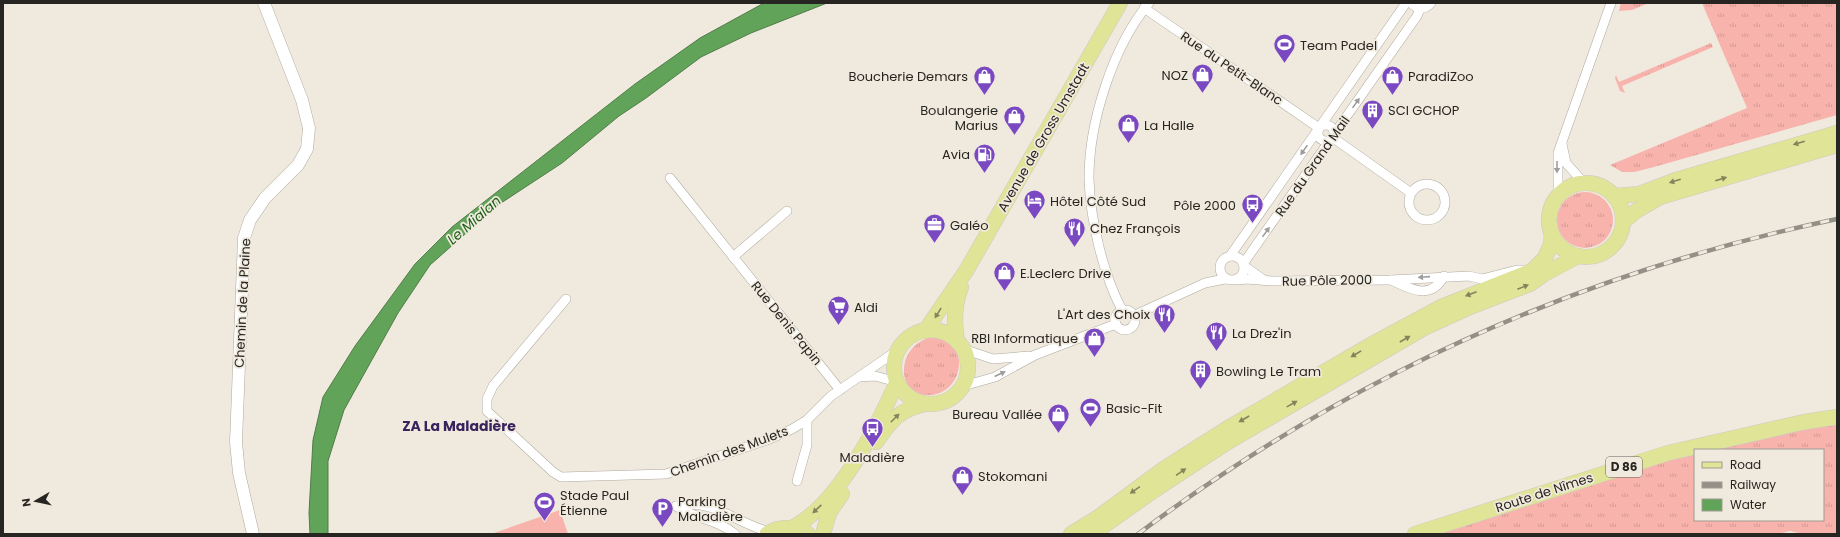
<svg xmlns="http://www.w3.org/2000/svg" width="1840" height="537" font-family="Poppins,sans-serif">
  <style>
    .grass { fill: url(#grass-tufts); fill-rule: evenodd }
    .garden { fill: #f7b3ac }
    .water { fill: #62a35a; stroke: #507d49 }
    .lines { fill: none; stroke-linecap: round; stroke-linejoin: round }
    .minor-casing { stroke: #afa99e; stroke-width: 10 }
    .tertiary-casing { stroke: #afa99e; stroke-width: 13 }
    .primary-casing { stroke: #cbcbca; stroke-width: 16 }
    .minor { stroke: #fff; stroke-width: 9 }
    .tertiary { stroke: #fff; stroke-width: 12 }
    .primary { stroke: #dfe496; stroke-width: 15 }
    .rail-casing { stroke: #949087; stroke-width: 4.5 }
    .rail { stroke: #f0eade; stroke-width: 3; stroke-dasharray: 9; stroke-linecap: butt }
    .oneway { fill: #9e9d9b }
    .oneway2 { fill: #83845c }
    .labels { text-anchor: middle; stroke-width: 3.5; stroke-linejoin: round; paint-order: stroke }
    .shield { fill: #f0eade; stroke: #63605a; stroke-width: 1 }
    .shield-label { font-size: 12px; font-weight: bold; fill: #272521 }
    .poi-label { font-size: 13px; fill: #272521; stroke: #f0eade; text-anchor: start }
    .street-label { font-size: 13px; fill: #272521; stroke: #f0eade }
    .water-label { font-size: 14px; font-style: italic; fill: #1f6018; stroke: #f0eade }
    .neighbourhood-label { font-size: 14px; font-weight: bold; fill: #3a235d; stroke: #f0eade }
  </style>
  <defs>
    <pattern id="grass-tufts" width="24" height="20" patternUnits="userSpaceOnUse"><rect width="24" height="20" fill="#f7b3ac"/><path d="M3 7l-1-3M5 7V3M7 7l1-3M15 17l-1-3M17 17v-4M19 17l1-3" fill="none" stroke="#d49a94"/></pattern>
  </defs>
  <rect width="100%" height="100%" fill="#f0eade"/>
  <g class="grass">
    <path d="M1621 3H1649L1632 10 1619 11Z"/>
    <path d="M1702 3H1837V115L1654 167 1634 172H1622L1610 165 1747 108Z"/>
    <path d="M1711 43 1713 47 1622 86 1625 93 1620 91 1615 78 1616 75 1619 82Z"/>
    <circle cx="1585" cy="220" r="28"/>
    <path d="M932 337C973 338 965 398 925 395 896 393 896 345 932 337Z"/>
    <path d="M1837 417V534H1802L1790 531 1778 534H1415L1668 453ZM1695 450H1823V520H1695Z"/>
  </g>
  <path class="garden" d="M560 510 568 534H491Z"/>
  <path class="water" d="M764 3H827L751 33 701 57 646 98 619 116 562 163 498 205 430 265 398 313 344 410 328 461V534H310L309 513 313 440 323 397 355 346 415 264 452 227 635 84 700 38Z"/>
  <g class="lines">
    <defs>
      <g id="minor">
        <path d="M1411 3C1417 10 1425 10 1431 3"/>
        <path d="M1144 8 1319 128"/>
        <circle cx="1326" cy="133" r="8"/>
        <path d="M1332 137 1411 193"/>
        <path d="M1562 144 1566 163 1584 183"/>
        <path d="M670 178 840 390"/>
        <circle cx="1427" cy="202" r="18"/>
        <path d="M1558 196V153L1611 3"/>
        <circle cx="1232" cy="268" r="12"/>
        <path d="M1230 256 1406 3"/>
        <path d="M733 257 787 211"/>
        <path d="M1243 264 1417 16 1420 9"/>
        <path d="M1244 266 1264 280"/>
        <path d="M1237 280 1246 279 1272 281 1390 280 1469 276 1482 279 1517 270H1524"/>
        <path d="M1391 280C1410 289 1431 301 1444 276"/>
        <path d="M566 299 493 386 487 399V411L553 472 561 477 666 474 770 439 792 429 807 420 831 396 898 350"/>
        <circle cx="1125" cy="320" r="10"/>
        <path d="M1122 310C1103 274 1090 219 1089 178 1089 122 1113 46 1149 3"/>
        <path d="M1135 315 1205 283 1225 279"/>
        <path d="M963 349 993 359 1029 356"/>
        <path d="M859 377 875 376 897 382"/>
        <path d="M963 386 995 377 1035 355 1116 324"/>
        <path d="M797 481 807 445V420"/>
        <path d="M676 506C712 497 737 524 770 532"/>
        <path d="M676 506C695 519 717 519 735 534"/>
      </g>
      <path id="tertiary" d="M253 534 239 473 236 442 244 238 250 220 265 198 298 165 307 149 309 128 302 100 264 3"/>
      <g id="primary">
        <circle cx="1586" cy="220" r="37"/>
        <path d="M1614 196 1639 194 1676 180 1837 133"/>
        <path d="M1623 222 1636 211 1660 197 1837 145"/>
        <circle cx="931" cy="367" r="37"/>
        <path d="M925 331 966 271 1120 3"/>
        <path d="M957 341C954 321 954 306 961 287"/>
        <path d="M876 442C891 421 898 410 925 404"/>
        <path d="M792 528C838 504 876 429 897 382"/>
        <path d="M767 534C780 525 795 527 808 534"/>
        <path d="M823 534 829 513 842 494"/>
        <path d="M1071 534 1100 516 1165 468 1228 428 1374 343 1441 307 1532 271 1545 258 1551 244 1552 234"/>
        <path d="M1092 534 1153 491 1226 443 1424 328 1470 307 1530 284 1544 274 1578 256"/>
        <path d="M1415 534 1668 453 1804 422 1837 417"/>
      </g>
    </defs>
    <use href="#minor" class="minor-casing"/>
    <use href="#tertiary" class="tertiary-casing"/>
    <use href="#primary" class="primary-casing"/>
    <use href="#minor" class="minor"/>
    <use href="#tertiary" class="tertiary"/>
    <use href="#primary" class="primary"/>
    <defs>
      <path id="rail" d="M1138 534C1347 377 1582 272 1837 219"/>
    </defs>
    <use href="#rail" class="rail-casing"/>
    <use href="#rail" class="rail"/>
  </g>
  <defs><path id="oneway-solid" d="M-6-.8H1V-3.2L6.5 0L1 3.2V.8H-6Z"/></defs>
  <g class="oneway">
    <use href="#oneway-solid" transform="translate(1356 103) rotate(-55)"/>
    <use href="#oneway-solid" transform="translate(1304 150) rotate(125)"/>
    <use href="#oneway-solid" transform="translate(1557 167) rotate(90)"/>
    <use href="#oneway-solid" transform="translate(1266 232) rotate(-54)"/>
    <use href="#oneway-solid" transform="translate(1424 277) rotate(176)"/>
    <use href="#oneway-solid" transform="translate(1000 374) rotate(-25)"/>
  </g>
  <g class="oneway2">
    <use href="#oneway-solid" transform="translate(1799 143) rotate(164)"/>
    <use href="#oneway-solid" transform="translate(1721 179) rotate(-17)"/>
    <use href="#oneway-solid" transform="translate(1675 181) rotate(163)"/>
    <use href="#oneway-solid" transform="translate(1523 287) rotate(-22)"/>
    <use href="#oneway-solid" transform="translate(1471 294) rotate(159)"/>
    <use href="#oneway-solid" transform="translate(938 313) rotate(122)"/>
    <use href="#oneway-solid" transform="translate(1405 339) rotate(-30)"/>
    <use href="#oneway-solid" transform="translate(1356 354) rotate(149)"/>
    <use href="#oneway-solid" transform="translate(1292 404) rotate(-29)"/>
    <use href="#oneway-solid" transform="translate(895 418) rotate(-45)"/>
    <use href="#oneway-solid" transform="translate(1244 419) rotate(150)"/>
    <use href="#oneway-solid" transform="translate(1181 472) rotate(-34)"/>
    <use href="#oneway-solid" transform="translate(1135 490) rotate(145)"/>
    <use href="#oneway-solid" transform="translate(817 509) rotate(137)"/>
  </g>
  <defs>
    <symbol id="stadium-pin" viewBox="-11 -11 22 30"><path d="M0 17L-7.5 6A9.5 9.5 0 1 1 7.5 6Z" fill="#7a49c1" stroke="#f0eade"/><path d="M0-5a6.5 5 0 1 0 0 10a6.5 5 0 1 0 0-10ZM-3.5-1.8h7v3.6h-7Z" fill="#fff"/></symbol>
    <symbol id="shop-pin" viewBox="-11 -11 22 30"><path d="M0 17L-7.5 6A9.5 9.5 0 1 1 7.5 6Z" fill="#7a49c1" stroke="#f0eade"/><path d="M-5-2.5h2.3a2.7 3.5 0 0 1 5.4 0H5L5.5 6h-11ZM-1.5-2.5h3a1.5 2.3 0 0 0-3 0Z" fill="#fff"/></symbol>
    <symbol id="building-pin" viewBox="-11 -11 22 30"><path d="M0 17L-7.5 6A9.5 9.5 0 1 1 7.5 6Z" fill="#7a49c1" stroke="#f0eade"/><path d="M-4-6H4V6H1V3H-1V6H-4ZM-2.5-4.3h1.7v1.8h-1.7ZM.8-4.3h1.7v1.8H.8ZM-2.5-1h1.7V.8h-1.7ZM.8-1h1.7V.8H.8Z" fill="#fff"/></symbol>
    <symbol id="fuel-pin" viewBox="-11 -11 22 30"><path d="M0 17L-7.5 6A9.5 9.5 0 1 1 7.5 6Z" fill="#7a49c1" stroke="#f0eade"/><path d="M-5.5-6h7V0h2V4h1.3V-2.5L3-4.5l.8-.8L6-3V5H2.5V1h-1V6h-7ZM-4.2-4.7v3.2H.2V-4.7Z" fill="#fff"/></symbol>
    <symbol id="hotel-pin" viewBox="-11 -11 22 30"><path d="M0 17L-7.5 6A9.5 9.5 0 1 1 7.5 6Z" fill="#7a49c1" stroke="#f0eade"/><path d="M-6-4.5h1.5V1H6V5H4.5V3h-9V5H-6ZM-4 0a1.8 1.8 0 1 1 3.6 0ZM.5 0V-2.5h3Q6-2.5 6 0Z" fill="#fff"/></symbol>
    <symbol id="bus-pin" viewBox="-11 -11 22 30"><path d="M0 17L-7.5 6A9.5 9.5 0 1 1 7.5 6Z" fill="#7a49c1" stroke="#f0eade"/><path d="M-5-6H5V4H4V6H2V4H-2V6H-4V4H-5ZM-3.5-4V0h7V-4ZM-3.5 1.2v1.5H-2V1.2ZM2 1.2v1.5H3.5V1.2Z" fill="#fff"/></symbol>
    <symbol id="office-pin" viewBox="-11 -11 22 30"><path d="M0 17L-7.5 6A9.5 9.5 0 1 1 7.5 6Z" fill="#7a49c1" stroke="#f0eade"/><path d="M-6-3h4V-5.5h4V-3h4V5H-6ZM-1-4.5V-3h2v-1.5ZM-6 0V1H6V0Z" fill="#fff"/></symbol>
    <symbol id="restaurant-pin" viewBox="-11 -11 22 30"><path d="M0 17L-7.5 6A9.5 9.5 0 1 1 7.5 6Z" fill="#7a49c1" stroke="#f0eade"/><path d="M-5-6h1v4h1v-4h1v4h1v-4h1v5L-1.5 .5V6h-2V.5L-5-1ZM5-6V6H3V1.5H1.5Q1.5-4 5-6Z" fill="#fff"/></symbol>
    <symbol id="supermarket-pin" viewBox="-11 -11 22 30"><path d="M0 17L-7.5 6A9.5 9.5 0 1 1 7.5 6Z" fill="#7a49c1" stroke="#f0eade"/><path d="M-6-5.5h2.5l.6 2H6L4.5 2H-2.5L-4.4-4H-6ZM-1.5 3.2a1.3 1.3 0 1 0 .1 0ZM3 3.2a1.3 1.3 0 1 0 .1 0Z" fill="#fff"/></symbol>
    <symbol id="parking-pin" viewBox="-11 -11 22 30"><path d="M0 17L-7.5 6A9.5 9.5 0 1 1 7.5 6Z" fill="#7a49c1" stroke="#f0eade"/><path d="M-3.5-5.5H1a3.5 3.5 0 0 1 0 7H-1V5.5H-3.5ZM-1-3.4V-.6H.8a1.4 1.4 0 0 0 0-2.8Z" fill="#fff"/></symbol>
  </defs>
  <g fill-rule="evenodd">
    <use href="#stadium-pin" x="1272" y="32" width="25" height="34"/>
    <use href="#shop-pin" x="1190" y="62" width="25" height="34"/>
    <use href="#shop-pin" x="972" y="64" width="25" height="34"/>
    <use href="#shop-pin" x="1380" y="64" width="25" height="34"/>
    <use href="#building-pin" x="1360" y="98" width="25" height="34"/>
    <use href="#shop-pin" x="1002" y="104" width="25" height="34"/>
    <use href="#shop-pin" x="1116" y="112" width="25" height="34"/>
    <use href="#fuel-pin" x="972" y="142" width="25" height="34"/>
    <use href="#hotel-pin" x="1022" y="188" width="25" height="34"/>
    <use href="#bus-pin" x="1240" y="192" width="25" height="34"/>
    <use href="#office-pin" x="922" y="212" width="25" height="34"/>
    <use href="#restaurant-pin" x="1062" y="216" width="25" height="34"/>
    <use href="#shop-pin" x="992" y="260" width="25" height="34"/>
    <use href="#supermarket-pin" x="826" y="294" width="25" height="34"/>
    <use href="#restaurant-pin" x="1152" y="302" width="25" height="34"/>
    <use href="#restaurant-pin" x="1204" y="320" width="25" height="34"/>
    <use href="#shop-pin" x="1082" y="326" width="25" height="34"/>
    <use href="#building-pin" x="1188" y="358" width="25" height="34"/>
    <use href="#stadium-pin" x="1078" y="396" width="25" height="34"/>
    <use href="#shop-pin" x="1046" y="402" width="25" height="34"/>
    <use href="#bus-pin" x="860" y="416" width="25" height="34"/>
    <use href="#shop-pin" x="950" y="464" width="25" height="34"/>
    <use href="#stadium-pin" x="532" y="490" width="25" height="34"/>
    <use href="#parking-pin" x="650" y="496" width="25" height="34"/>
  </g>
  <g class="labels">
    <rect class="shield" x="1606" y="457" width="36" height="20" rx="3"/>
    <g class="shield-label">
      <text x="1624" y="471">D 86</text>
    </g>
    <g class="poi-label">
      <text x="1300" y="50">Team Padel</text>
      <text x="1188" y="80" text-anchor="end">NOZ</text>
      <text x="968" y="81" text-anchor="end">Boucherie Demars</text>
      <text x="1408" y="81">ParadiZoo</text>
      <text x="998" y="115" text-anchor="end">Boulangerie<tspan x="998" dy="15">Marius</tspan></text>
      <text x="1388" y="115">SCI GCHOP</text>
      <text x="1144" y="130">La Halle</text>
      <text x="970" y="159" text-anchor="end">Avia</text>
      <text x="1050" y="206">Hôtel Côté Sud</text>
      <text x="1236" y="210" text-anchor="end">Pôle 2000</text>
      <text x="950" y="230">Galéo</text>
      <text x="1090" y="233">Chez François</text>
      <text x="1020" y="278">E.Leclerc Drive</text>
      <text x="854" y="312">Aldi</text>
      <text x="1150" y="319" text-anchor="end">L'Art des Choix</text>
      <text x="1232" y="338">La Drez'in</text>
      <text x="1078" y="343" text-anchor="end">RBI Informatique</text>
      <text x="1216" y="376">Bowling Le Tram</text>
      <text x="1106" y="413">Basic-Fit</text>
      <text x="1042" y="419" text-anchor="end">Bureau Vallée</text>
      <text x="872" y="462" text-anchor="middle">Maladière</text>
      <text x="978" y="481">Stokomani</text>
      <text x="560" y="500">Stade Paul<tspan x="560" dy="15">Étienne</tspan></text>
      <text x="678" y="506">Parking<tspan x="678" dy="15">Maladière</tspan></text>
    </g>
    <g class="street-label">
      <text transform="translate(1232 68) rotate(34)" y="5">Rue du Petit-Blanc</text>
      <text transform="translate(1043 137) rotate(-60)" y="5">Avenue de Gross Umstadt</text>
      <text transform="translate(1312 166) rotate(-55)" y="5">Rue du Grand Mail</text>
      <text transform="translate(1327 280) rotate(-1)" y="5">Rue Pôle 2000</text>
      <text transform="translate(242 303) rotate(-87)" y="5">Chemin de la Plaine</text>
      <text transform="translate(787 323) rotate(51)" y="5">Rue Denis Papin</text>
      <text transform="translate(729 451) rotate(-20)" y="5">Chemin des Mulets</text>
      <text transform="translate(1544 492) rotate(-18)" y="5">Route de Nîmes</text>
    </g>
    <g class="water-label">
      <text transform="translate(474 220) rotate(-41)" y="5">Le Mialan</text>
    </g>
    <g class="neighbourhood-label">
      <text x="459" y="431">ZA La Maladière</text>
    </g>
  </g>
  <rect width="1840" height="537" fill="none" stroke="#272521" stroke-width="8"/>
  <rect x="1694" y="449" width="130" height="72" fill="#f0eade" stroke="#a09b92"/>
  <rect x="1702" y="462" width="20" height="6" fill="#dfe496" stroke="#a09b92"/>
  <text x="1730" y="469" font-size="12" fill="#272521">Road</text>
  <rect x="1702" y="482" width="20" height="6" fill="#949087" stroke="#a09b92"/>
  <text x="1730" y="489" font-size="12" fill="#272521">Railway</text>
  <rect x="1702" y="499" width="20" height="12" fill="#62a35a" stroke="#a09b92"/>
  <text x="1730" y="509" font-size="12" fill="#272521">Water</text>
  <g transform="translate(36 501) rotate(261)" stroke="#f0eade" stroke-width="3" paint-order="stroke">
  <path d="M0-3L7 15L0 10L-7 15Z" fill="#272521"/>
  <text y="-6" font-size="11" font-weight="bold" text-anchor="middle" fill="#272521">N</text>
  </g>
</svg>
